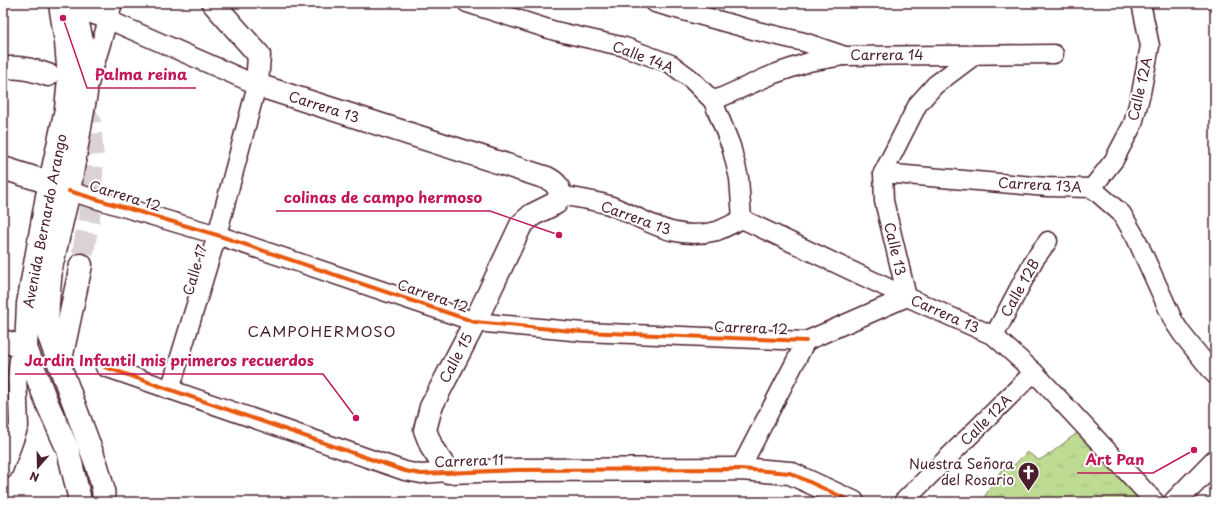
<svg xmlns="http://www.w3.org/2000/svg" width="1218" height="505" font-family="'Playpen Sans',sans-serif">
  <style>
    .grass { fill: url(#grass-tufts); stroke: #847d5f }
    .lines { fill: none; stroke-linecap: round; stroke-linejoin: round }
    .secondary-tunnel { stroke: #dbd2d5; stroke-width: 22; stroke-dasharray: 22 11; stroke-linecap: butt }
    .street-casing { stroke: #4a1f2b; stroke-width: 21 }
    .secondary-casing { stroke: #4a1f2b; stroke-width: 25 }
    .street { stroke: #fff; stroke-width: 18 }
    .secondary { stroke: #fff; stroke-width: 22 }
    .cycleway-casing { stroke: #fff; stroke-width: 6 }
    .cycleway { stroke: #e8590c; stroke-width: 4 }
    .labels { text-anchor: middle; stroke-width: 4; stroke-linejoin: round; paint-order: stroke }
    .street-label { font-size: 14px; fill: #4a1f2b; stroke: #fff }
    .poi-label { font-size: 14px; fill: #4a1f2b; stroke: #fff; text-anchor: end }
    .neighbourhood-label { font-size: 15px; letter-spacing: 1px; fill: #4a1f2b; stroke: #fff }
    .leader { fill: none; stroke: #c2185b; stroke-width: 1.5 }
    .callout-dot { fill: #c2185b; stroke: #fff; stroke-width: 1.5 }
    .callout-label { font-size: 15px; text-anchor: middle; font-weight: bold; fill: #c2185b; stroke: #fff; stroke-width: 4; stroke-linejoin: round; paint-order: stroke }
  </style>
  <defs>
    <pattern id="grass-tufts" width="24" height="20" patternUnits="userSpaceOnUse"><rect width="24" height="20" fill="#bedb93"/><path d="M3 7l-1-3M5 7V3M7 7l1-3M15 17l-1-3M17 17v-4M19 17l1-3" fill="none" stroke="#a5bc7f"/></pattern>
  </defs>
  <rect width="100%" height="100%" fill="#fff"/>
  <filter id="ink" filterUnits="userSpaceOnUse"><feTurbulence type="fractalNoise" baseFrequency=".025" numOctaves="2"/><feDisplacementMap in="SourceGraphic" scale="8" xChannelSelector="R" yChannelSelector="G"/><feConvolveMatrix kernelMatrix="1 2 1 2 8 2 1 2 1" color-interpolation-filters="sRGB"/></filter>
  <g filter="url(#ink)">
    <path class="grass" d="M1082 429 1153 502H981L1002 469 1011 468 1027 452 1039 460 1051 453Z"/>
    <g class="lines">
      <path class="secondary-tunnel" d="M79 104 90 121 93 159 89 217 81 265"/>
      <defs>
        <g id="street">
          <path d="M467 3 555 31 625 47 671 64 691 79 713 101 731 146 739 178 742 219"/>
          <path d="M655 3 757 31 804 42 845 56 1054 54"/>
          <path d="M64 5 109 20 257 85 217 235 170 390"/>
          <path d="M89 84 113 3"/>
          <path d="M713 101 774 74 809 62 844 56"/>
          <path d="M883 173 1047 187 1092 188 1122 214 1136 238 1174 322 1182 334 1215 375"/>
          <path d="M1092 188 1114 160 1133 124 1141 93 1150 46 1141 3"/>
          <path d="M69 191 217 235 475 322 583 332 806 341"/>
          <path d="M560 195C576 198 598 201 612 206 649 221 674 242 717 231 725 228 734 223 742 219L907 297 994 336 1034 372 1155 502"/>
          <path d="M994 336 1034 260 1048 241"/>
          <path d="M105 367 405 471 421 474 448 472"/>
          <path d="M740 469 806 341 907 297 884 201 883 173 918 104 935 85 975 55"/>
          <path d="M3 470 19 426 17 376 19 360 26 348"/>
          <path d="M903 502 1034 372"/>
        </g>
        <g id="secondary">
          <path d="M73 3 85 53 86 93 69 191 51 268 48 303 47 331 97 466 103 488 104 502"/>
          <path d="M213 3 259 55 257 85 547 178C555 182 559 186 560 195L556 203 532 215 521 225 475 322 431 407 425 430 432 448 448 472 518 470 740 469 790 473 853 502"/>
          <path d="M60 4 66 42 69 78 66 109 47 196 28 304 26 348 47 403 68 450 79 496V502"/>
          <path d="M3 69C17 65 34 70 48 75"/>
          <path d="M3 168 50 183"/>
          <path d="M3 341 26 348"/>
          <path d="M60 364 81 265"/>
          <path d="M1175 502 1215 461"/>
        </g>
      </defs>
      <use href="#street" class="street-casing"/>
      <use href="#secondary" class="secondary-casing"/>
      <use href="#street" class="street"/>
      <use href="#secondary" class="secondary"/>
      <defs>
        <g id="cycleway">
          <path d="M69 191 217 235 475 322 583 332 806 341"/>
          <path d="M105 367 405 471 421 474 518 470 740 469 790 473 853 502"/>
        </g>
      </defs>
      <use href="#cycleway" class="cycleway-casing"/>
      <use href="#cycleway" class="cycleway"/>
    </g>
  </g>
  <defs>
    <symbol id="church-pin" viewBox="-11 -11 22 30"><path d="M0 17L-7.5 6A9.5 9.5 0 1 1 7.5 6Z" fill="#4a1f2b" stroke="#fff"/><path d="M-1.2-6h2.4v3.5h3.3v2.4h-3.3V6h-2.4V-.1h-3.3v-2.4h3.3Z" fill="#fff"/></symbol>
  </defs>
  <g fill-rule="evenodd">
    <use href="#church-pin" x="1016" y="460" width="25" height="34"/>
  </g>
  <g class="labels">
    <g class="street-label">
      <text x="887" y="60">Carrera 14</text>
      <text transform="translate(643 57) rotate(21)" y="5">Calle 14A</text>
      <text transform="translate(1140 89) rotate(-77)" y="5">Calle 12A</text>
      <text transform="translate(324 107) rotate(18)" y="5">Carrera 13</text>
      <text transform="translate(1040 185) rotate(3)" y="5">Carrera 13A</text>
      <text transform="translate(125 196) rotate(17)" y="5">Carrera 12</text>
      <text transform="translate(636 218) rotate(20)" y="5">Carrera 13</text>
      <text transform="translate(45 221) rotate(-79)" y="5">Avenida Bernardo Arango</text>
      <text transform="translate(895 249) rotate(77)" y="5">Calle 13</text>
      <text transform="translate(195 270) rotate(-73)" y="5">Calle 17</text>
      <text transform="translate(1020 288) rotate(-61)" y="5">Calle 12B</text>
      <text transform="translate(433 296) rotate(19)" y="5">Carrera 12</text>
      <text transform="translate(945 314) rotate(24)" y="5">Carrera 13</text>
      <text transform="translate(751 328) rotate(2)" y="5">Carrera 12</text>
      <text transform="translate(456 358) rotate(-62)" y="5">Calle 15</text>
      <text transform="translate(986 420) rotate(-45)" y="5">Calle 12A</text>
      <text transform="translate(469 461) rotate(-2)" y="5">Carrera 11</text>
    </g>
    <g class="poi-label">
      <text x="1014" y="469">Nuestra Señora<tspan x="1014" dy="16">del Rosario</tspan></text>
    </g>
    <g class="neighbourhood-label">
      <text x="322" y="337">CAMPOHERMOSO</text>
    </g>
  </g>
  <path class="leader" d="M63 18L87 88H196M559 235L490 211H276M356 418L323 374H15M1194 450L1153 473H1077"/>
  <g class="callout-dot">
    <circle cx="63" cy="18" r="4"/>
    <circle cx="559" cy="235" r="4"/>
    <circle cx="356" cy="418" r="4"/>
    <circle cx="1194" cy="450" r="4"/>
  </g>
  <g class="callout-label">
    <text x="141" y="80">Palma reina</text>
    <text x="383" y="203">colinas de campo hermoso</text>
    <text x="169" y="366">Jardin Infantil mis primeros recuerdos</text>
    <text x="1115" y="465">Art Pan</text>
  </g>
  <rect width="1218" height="505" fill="none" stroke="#fff" stroke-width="16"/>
  <rect x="8" y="8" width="1202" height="489" fill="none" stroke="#4a1f2b" stroke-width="1.5" filter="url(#ink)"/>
  <g transform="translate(38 467) rotate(200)" stroke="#ffffff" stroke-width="3" paint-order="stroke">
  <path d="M0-3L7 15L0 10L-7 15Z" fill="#4a1f2b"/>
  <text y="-6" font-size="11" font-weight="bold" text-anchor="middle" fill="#4a1f2b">N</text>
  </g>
</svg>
